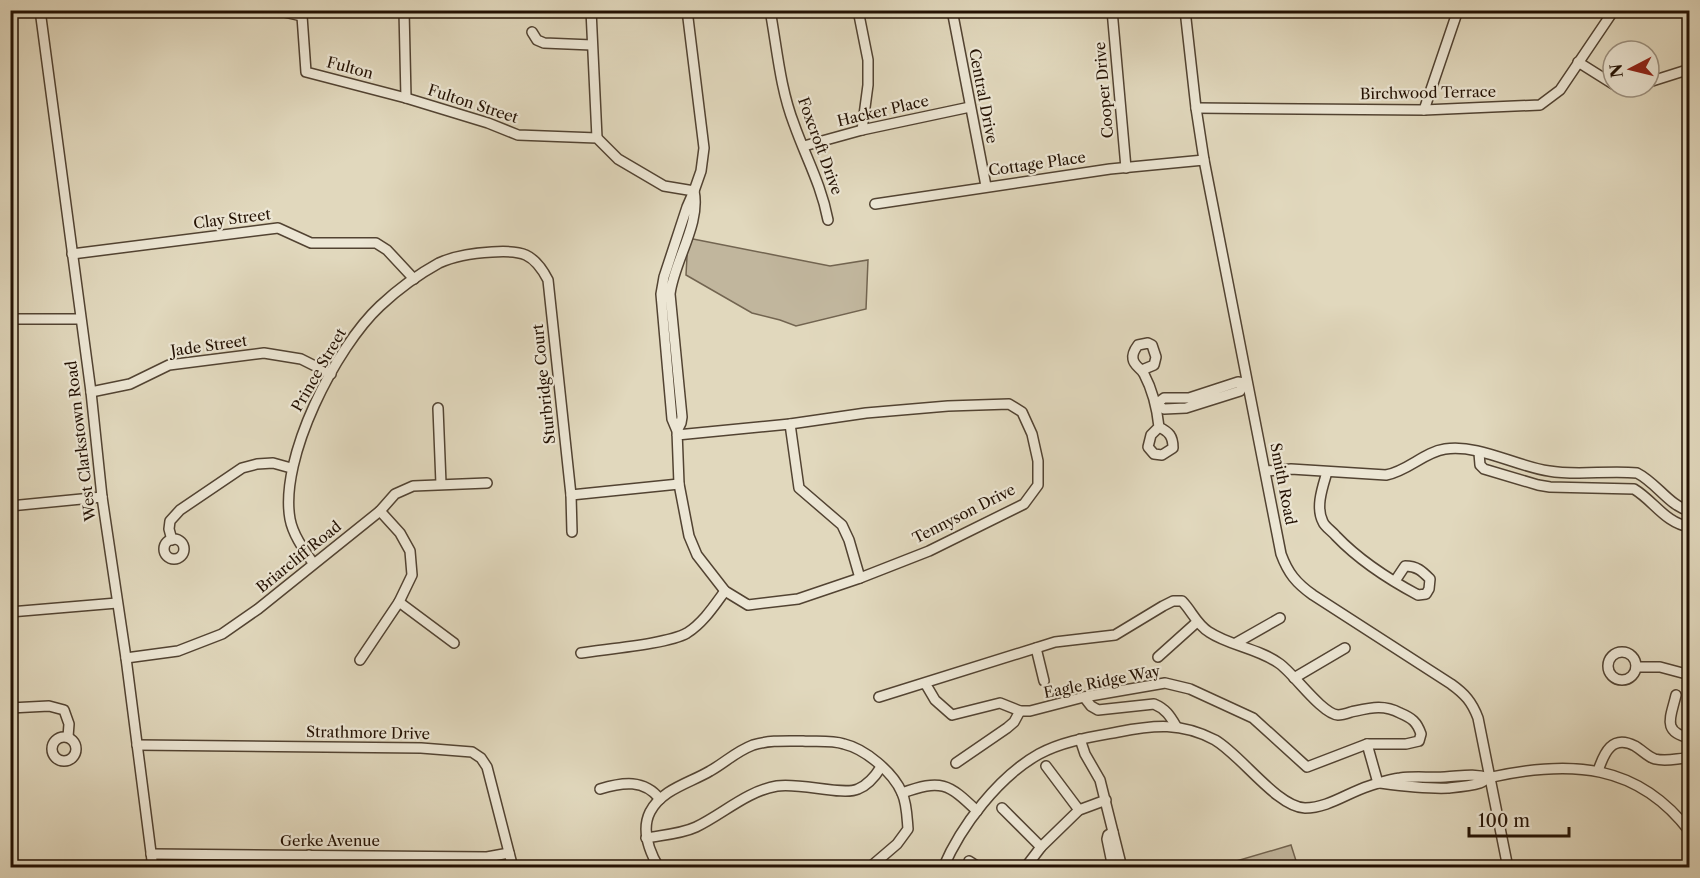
<svg xmlns="http://www.w3.org/2000/svg" width="1700" height="878" font-family="'Libre Caslon Text',serif">
  <style>
    .green { fill: #c1b69d; stroke: #726450; stroke-width: 1.5 }
    .lines { fill: none; stroke-linecap: round; stroke-linejoin: round }
    .minor-casing { stroke: #524332; stroke-width: 12 }
    .minor { stroke: #ece6d4; stroke-width: 9 }
    .labels { text-anchor: middle; stroke-width: 4.5; stroke-linejoin: round; paint-order: stroke }
    .street-label { font-size: 15px; fill: #231103; stroke: #ece6d4 }
  </style>
  <rect width="100%" height="100%" fill="#e1d8bd"/>
  <filter id="stains"><feTurbulence type="fractalNoise" baseFrequency=".00333" numOctaves="4"/><feColorMatrix values="0 0 0 0 .2 0 0 0 0 .09 0 0 0 0 .02 0 0 0 .5 -.17"/></filter>
  <radialGradient id="worn" r=".72"><stop offset=".6" stop-color="#630" stop-opacity="0"/><stop offset="1" stop-color="#630" stop-opacity=".3"/></radialGradient>
  <g class="green">
    <path d="M688 238 830 266 868 260 866 309 796 326 780 320 752 313 686 275Z"/>
    <path d="M1291 845 1298 867H1216Z"/>
  </g>
  <g class="lines">
    <defs>
      <g id="minor">
        <path d="M40 10 91 392 102 497 126 658 153 868"/>
        <path d="M275 10 302 16V10"/>
        <path d="M404 10 406 98"/>
        <path d="M591 10 597 138"/>
        <path d="M770 10C777 48 780 88 794 124 806 158 821 184 828 220"/>
        <path d="M858 10 868 60V85L862 130"/>
        <path d="M952 10 986 186"/>
        <path d="M1112 10 1126 168"/>
        <path d="M1185 10 1196 108 1204 160 1281 554C1288 573 1296 583 1313 595L1451 684C1465 694 1472 702 1478 718L1508 868"/>
        <path d="M302 16 306 72 406 98 488 123 518 135 597 138 618 159 664 186 694 191 701 171 704 148 687 10"/>
        <path d="M532 32 537 40 544 43 592 45"/>
        <path d="M1578 62 1613 84"/>
        <path d="M1649 82 1690 69"/>
        <path d="M1620 87H1634"/>
        <path d="M1196 108 1424 110 1540 105 1560 90 1614 10"/>
        <path d="M1424 110 1458 10"/>
        <path d="M804 146 862 130 970 107"/>
        <path d="M875 204 1110 169 1204 160"/>
        <path d="M72 254 278 228 311 243H376L387 250 414 279"/>
        <path d="M10 319H80"/>
        <path d="M1142 370 1154 365 1156 357 1152 345 1148 343 1138 345C1135 349 1132 354 1133 359 1134 366 1141 368 1144 374 1153 391 1157 408 1159 427L1151 435 1148 447 1154 454 1162 455 1173 448C1173 436 1169 432 1159 427"/>
        <path d="M1244 384 1240 391 1186 408 1164 409 1156 404 1164 398H1189L1238 382 1247 383"/>
        <path d="M91 392 130 384 169 365 264 353 301 359 331 374"/>
        <path d="M438 408 441 484"/>
        <path d="M790 424 799 488 842 525 849 540 860 578"/>
        <path d="M677 431 681 423 682 417 670 294C674 261 701 224 694 191L687 207 664 277 661 294 672 419 677 431 679 484 689 536 697 555 725 591 748 605 798 599 860 578 929 551 1024 504 1038 485V461L1032 434 1022 412 1009 404 948 406 866 413 790 424 677 435"/>
        <path d="M1479 453 1480 465 1484 469 1538 485 1550 487 1634 489C1654 501 1665 523 1690 527"/>
        <path d="M1266 471 1291 469 1386 475C1408 471 1424 452 1445 449 1479 444 1515 466 1549 471 1577 476 1608 470 1637 473 1657 483 1669 506 1690 511"/>
        <path d="M1327 472C1323 486 1315 507 1323 522 1325 527 1332 531 1336 536 1359 560 1388 579 1418 595L1426 594 1429 589 1430 579C1422 571 1417 566 1405 566L1395 581"/>
        <path d="M571 495 679 484"/>
        <path d="M10 506 102 497"/>
        <circle cx="174" cy="549" r="10"/>
        <path d="M172 540 169 529 170 521 180 510 242 468 257 464 273 463 291 468"/>
        <path d="M313 563C304 550 293 535 290 519 279 458 336 347 380 306 397 290 419 274 439 263 456 255 474 253 492 252 522 250 534 253 548 280L571 495 572 532"/>
        <path d="M399 602 454 643"/>
        <path d="M10 612 117 603"/>
        <path d="M1236 643 1280 618"/>
        <path d="M1036 648 1044 681"/>
        <circle cx="1622" cy="666" r="14"/>
        <path d="M581 653C605 649 668 644 687 633 703 623 714 606 725 591"/>
        <path d="M1158 657 1197 622"/>
        <path d="M126 658 178 651 222 634 258 609 380 511 395 494 413 486 487 483"/>
        <path d="M360 660 399 602 412 575 410 551 400 533 380 511"/>
        <path d="M1636 667H1660L1690 675"/>
        <path d="M1294 678 1345 648"/>
        <path d="M1676 695C1671 717 1661 732 1690 738"/>
        <path d="M879 697 1055 642 1115 635 1163 606 1173 601H1182C1192 611 1196 624 1209 632 1230 646 1258 648 1280 664 1294 674 1322 714 1338 715 1342 715 1348 713 1351 712 1370 708 1383 704 1400 713 1412 718 1417 722 1421 734L1419 741 1406 744H1367L1307 767 1253 718 1190 689 1165 683 1084 697 1030 711H1020L1000 703 952 715 935 700 925 683"/>
        <path d="M1084 697 1091 706 1098 710 1154 704C1166 709 1170 716 1176 726"/>
        <path d="M10 708 49 706 64 710 69 724 68 737"/>
        <circle cx="64" cy="749" r="12"/>
        <path d="M1080 739 1085 754 1100 780 1122 868"/>
        <path d="M1367 744 1378 783"/>
        <path d="M137 745 421 748 472 752 481 758 487 767 513 868"/>
        <path d="M956 763 1007 728 1014 722 1020 711"/>
        <path d="M1046 766 1079 810"/>
        <path d="M1598 771C1604 753 1612 734 1635 746 1642 750 1648 757 1655 759 1667 762 1678 758 1690 758"/>
        <path d="M1380 783C1403 786 1425 789 1448 788 1458 787 1470 786 1480 783 1484 781 1488 778 1492 777 1570 760 1638 763 1690 832"/>
        <path d="M600 789C623 782 644 779 660 799"/>
        <path d="M902 793C941 779 948 783 977 811"/>
        <path d="M1002 808 1041 847"/>
        <path d="M1113 832 1108 835 1107 839 1113 868"/>
        <path d="M646 838C662 835 681 834 696 827 723 814 747 791 777 786 799 782 843 796 858 789 868 785 876 775 881 767"/>
        <path d="M151 854 487 857 509 853"/>
        <path d="M309 855 310 868"/>
        <path d="M969 861 980 868"/>
        <path d="M47 868 53 866 59 868"/>
        <path d="M659 868C649 851 641 830 650 812 662 789 690 783 710 771 726 762 735 752 753 745 769 740 786 741 803 741 816 742 831 740 844 744 865 749 893 772 902 793 907 804 907 818 908 829L897 844 869 868"/>
        <path d="M882 868H892"/>
        <path d="M943 868C961 826 998 777 1039 754 1063 741 1091 737 1118 732 1154 725 1181 722 1215 740 1241 755 1277 807 1305 808 1328 808 1347 793 1369 786 1379 783 1389 779 1400 778 1415 776 1430 778 1445 777 1463 776 1472 773 1490 778"/>
        <path d="M1025 868 1041 847 1079 810 1106 800"/>
      </g>
    </defs>
    <use href="#minor" class="minor-casing"/>
    <use href="#minor" class="minor"/>
  </g>
  <g class="labels">
    <g class="street-label">
      <text transform="translate(350 68) rotate(15)" y="5">Fulton</text>
      <text transform="translate(1104 90) rotate(-95)" y="5">Cooper Drive</text>
      <text transform="translate(1428 93) rotate(-1)" y="5">Birchwood Terrace</text>
      <text transform="translate(983 96) rotate(79)" y="5">Central Drive</text>
      <text transform="translate(473 104) rotate(18)" y="5">Fulton Street</text>
      <text transform="translate(883 111) rotate(-13)" y="5">Hacker Place</text>
      <text transform="translate(820 146) rotate(70)" y="5">Foxcroft Drive</text>
      <text transform="translate(1037 164) rotate(-8)" y="5">Cottage Place</text>
      <text transform="translate(232 219) rotate(-7)" y="5">Clay Street</text>
      <text transform="translate(209 346) rotate(-8)" y="5">Jade Street</text>
      <text transform="translate(319 370) rotate(-60)" y="5">Prince Street</text>
      <text transform="translate(544 384) rotate(-96)" y="5">Sturbridge Court</text>
      <text transform="translate(81 441) rotate(-97)" y="5">West Clarkstown Road</text>
      <text transform="translate(1283 484) rotate(79)" y="5">Smith Road</text>
      <text transform="translate(964 514) rotate(-27)" y="5">Tennyson Drive</text>
      <text transform="translate(299 557) rotate(-39)" y="5">Briarcliff Road</text>
      <text transform="translate(1102 682) rotate(-11)" y="5">Eagle Ridge Way</text>
      <text transform="translate(368 733) rotate(1)" y="5">Strathmore Drive</text>
      <text x="330" y="846">Gerke Avenue</text>
    </g>
  </g>
  <rect width="1700" height="878" fill="none" stroke="#e1d8bd" stroke-width="36"/>
  <rect x="12" y="12" width="1676" height="854" fill="none" stroke="#231103" stroke-width="3"/>
  <rect x="18" y="18" width="1664" height="842" fill="none" stroke="#231103" stroke-width="1.5"/>
  <g transform="translate(1631 69) rotate(263)"><circle r="28" fill="#ece6d4" stroke="#9c9180" stroke-width="1.5"/>
  <path d="M0-4.5L10 22L0 15L-10 22Z" fill="#8f2418"/>
  <text y="-9" font-size="16" font-weight="bold" text-anchor="middle" fill="#231103">N</text>
  </g>
  <path d="M1469 827v9h100v-9" fill="none" stroke="#231103" stroke-width="3"/>
  <text x="1478" y="827" font-size="18" fill="#231103" stroke="#ece6d4" stroke-width="4.5" paint-order="stroke">100 m</text>
  <rect width="100%" height="100%" filter="url(#stains)"/>
  <rect width="100%" height="100%" fill="url(#worn)"/>
</svg>
